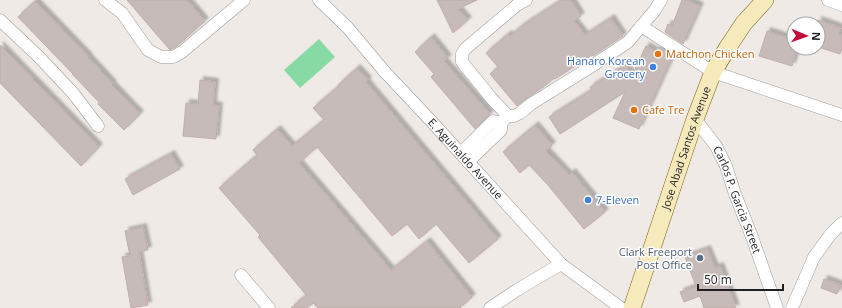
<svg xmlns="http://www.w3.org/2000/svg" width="842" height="308" font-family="'Open Sans',sans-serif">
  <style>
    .pitch { fill: #88daa5 }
    .building { fill: #c7bbba; stroke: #c0ada9; filter: url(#shadow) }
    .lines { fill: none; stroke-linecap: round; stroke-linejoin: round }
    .minor-casing { stroke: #9c9c9c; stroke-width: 13 }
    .secondary-casing { stroke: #71610b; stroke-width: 18 }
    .minor { stroke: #fff; stroke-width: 12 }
    .secondary { stroke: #f6eabd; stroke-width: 17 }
    .food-dot { fill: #e8710a; stroke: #fff; stroke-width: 1.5 }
    .shop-dot { fill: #3f7fe0; stroke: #fff; stroke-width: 1.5 }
    .service-dot { fill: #5c6f8a; stroke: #fff; stroke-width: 1.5 }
    .labels { text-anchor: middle; stroke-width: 3; stroke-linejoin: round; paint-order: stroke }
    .food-label { font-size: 11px; fill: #c56008; stroke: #fff; text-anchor: start }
    .shop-label { font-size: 11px; fill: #366cbe; stroke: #fff; text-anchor: end }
    .street-label { font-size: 11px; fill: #1f1f1f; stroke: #fff }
    .service-label { font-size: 11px; fill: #4e5e75; stroke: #fff; text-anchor: end }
  </style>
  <defs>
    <filter id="shadow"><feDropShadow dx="3.5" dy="-3.5" stdDeviation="1" flood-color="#0004"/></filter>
  </defs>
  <rect width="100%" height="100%" fill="#efeae6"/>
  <path class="pitch" d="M319 39 335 57 300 88 284 70Z"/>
  <g class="building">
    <path d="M127 0H187L205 21 176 47 170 50Z"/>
    <path d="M437 0H477L458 9 468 20 453 33Z"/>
    <path d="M562 0H571L581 16 574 21 585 35 611 18 623 36 593 56 592 55 555 79 554 78 542 88 527 98 517 106 490 74 498 67 486 53 508 34 510 36 523 25Z"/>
    <path d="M682 0H686L700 6 683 44 665 32 668 24 672 26Z"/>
    <path d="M35 1 89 57H88L113 84 112 85 140 114 124 130 98 104 99 102 72 74H73L18 17Z"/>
    <path d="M818 20 841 28 839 34 842 35V48L840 54 818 47Z"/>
    <path d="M767 31 794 40V48H798L792 66 759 56Z"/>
    <path d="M431 37 448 58 444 61 490 114 475 129 431 77 434 74 415 52Z"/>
    <path d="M0 45 99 147 81 166 0 83Z"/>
    <path d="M646 46 657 52 659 47 673 55 639 129 613 118 625 92 560 134 549 117 592 90 590 87 626 65 632 76Z"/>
    <path d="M357 68 368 80 366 82 498 239 469 263 436 224 419 239 407 224 392 236 317 147 299 163 391 270 427 241 472 297 460 308H318L313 303 307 308H291L306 295 258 237 260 235 219 188 257 155 253 150 277 129 292 146 324 120 313 108 339 86 338 85Z"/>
    <path d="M200 80 215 82 213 105 219 106 216 139 183 136 186 103 198 104Z"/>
    <path d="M535 125 552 145 546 151 569 175 572 172 605 212 584 229 547 184 529 165 520 173 503 152Z"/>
    <path d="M171 154 180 169 133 195 125 179Z"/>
    <path d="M143 227 148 250 139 252 148 305 131 308 122 257 130 256 125 231Z"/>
    <path d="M707 249 715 268 720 266 736 308H704L700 296 684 302 680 292 696 286 685 257Z"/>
    <path d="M824 279 841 285 837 294 821 288Z"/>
  </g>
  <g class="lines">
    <defs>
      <g id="minor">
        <path d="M105 0 122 13 148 50 161 57H173L182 52 244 0"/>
        <path id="s1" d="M319 0 348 28 384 71 432 122 561 264 621 308"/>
        <path d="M526 0 517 5 465 49 462 54V62L492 99 508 116H514L520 113 531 104 592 66 628 42 655 10 661 0"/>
        <path d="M828 0 842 5"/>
        <path d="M0 20 38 56 73 93 98 126"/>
        <path d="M641 26 713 72 842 115"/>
        <path id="s2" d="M695 119 716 146 726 166 735 194 752 237 777 308"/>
        <path d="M461 153 493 121 501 123"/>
        <path d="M468 162 501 130V123L508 116"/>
        <path d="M241 275 269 308"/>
        <path d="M490 308 517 290 561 264"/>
        <path d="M792 308 814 257 830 235 842 223"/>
      </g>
      <g id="secondary">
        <path id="s3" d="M632 308 695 119 713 72 728 47 744 23 765 0"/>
      </g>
    </defs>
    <use href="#minor" class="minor-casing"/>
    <use href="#secondary" class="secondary-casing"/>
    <use href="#minor" class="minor"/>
    <use href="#secondary" class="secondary"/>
  </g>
  <g class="food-dot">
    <circle cx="658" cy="54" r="4"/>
    <circle cx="634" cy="110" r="4"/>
  </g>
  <g class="shop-dot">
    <circle cx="653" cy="67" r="4"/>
    <circle cx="588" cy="200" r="4"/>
  </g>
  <circle class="service-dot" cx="700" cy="258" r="4"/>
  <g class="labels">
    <g class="food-label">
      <text x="666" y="58">Matchon Chicken</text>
      <text x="642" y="114">Cafe Tre</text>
    </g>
    <g class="shop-label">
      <text x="645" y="65">Hanaro Korean<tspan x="645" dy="13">Grocery</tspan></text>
      <text x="596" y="204" text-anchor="start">7-Eleven</text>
    </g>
    <g class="street-label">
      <text dy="4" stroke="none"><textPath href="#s3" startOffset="169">Jose Abad Santos Avenue</textPath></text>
      <text dy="4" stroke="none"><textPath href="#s1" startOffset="216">E. Aguinaldo Avenue</textPath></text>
      <text dy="4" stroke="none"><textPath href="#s2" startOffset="92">Carlos P. Garcia Street</textPath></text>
    </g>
    <g class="service-label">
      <text x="692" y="256">Clark Freeport<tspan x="692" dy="13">Post Office</tspan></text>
    </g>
  </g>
  <g transform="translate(806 36) rotate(92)"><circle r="19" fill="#ffffff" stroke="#a5a5a5"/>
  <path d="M0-3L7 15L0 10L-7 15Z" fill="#c30b3c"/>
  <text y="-6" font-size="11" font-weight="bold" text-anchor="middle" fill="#1f1f1f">N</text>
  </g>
  <path d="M698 284v6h85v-6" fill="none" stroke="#1f1f1f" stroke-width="2"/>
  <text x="704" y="284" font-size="12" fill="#1f1f1f" stroke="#ffffff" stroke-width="3" paint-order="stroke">50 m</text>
</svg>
